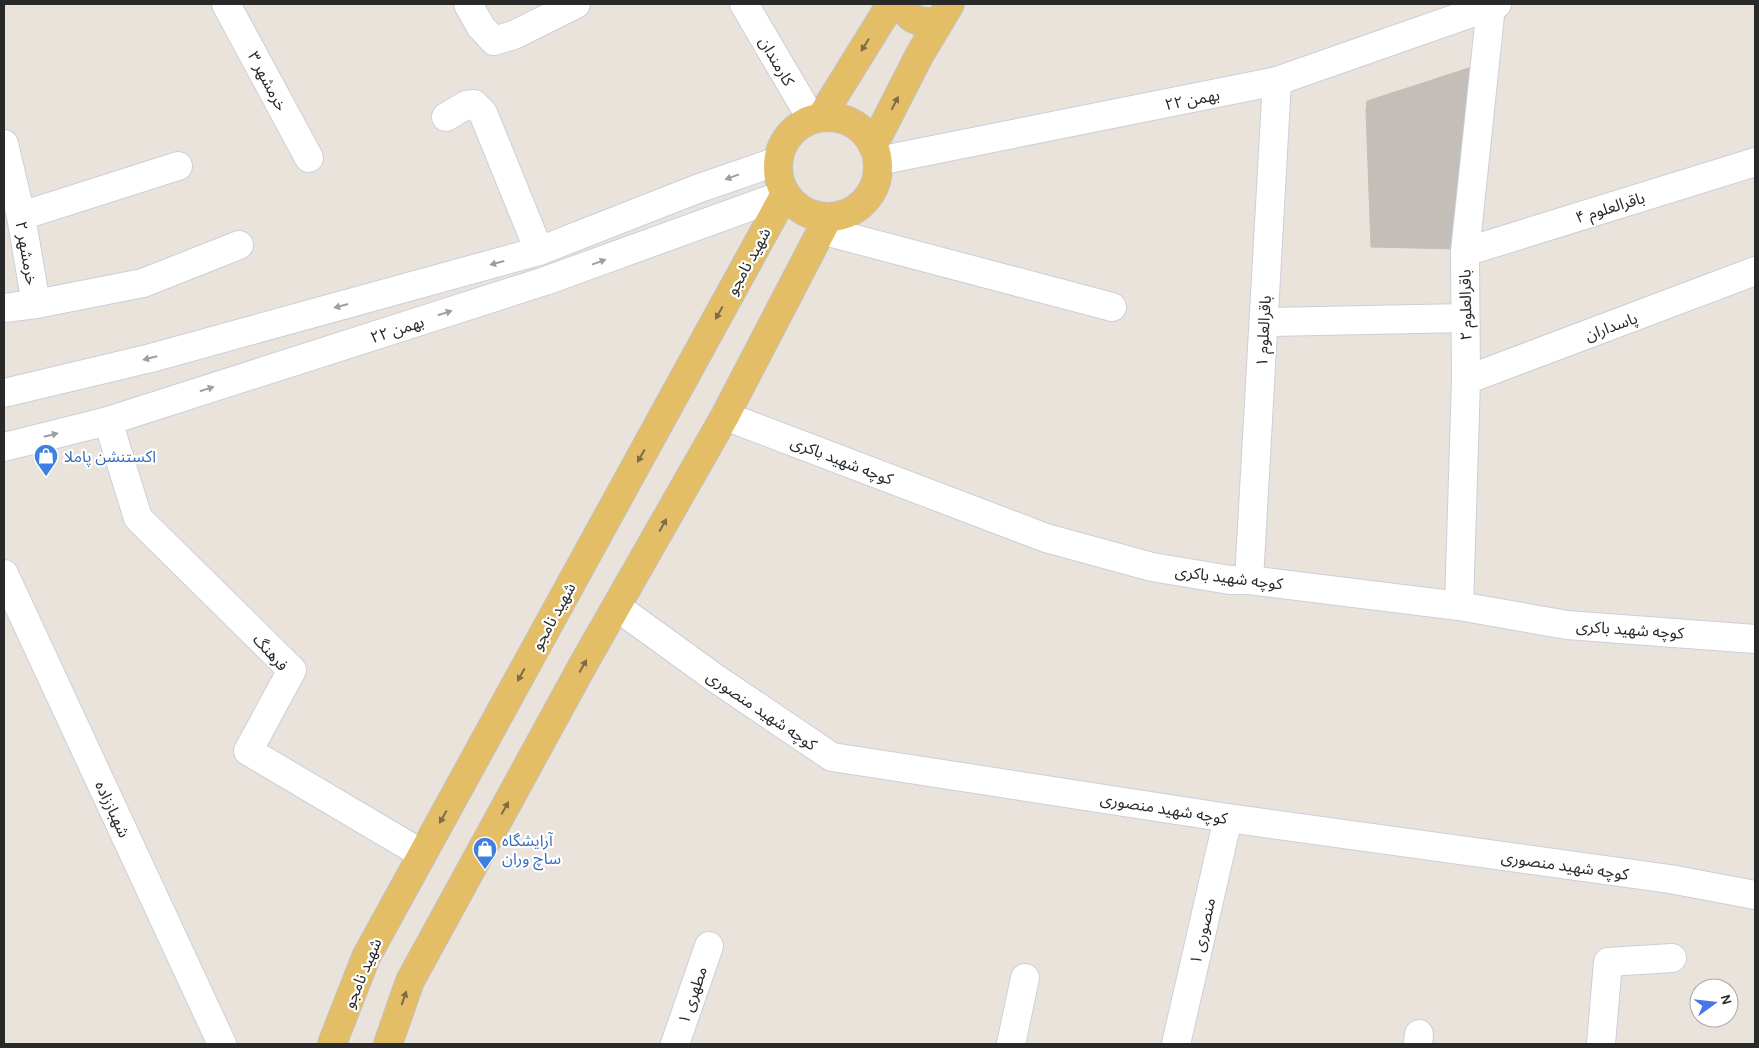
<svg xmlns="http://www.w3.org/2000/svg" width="1759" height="1048" font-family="Karla,'Noto Sans Arabic',sans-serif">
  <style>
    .building { fill: #c3beb8; stroke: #c5bfb6 }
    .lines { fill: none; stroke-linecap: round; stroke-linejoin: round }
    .minor-casing { stroke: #cbcfda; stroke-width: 30 }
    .major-casing { stroke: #c3c3c3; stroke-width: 30 }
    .minor { stroke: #fff; stroke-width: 28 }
    .major { stroke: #e4bd67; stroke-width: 28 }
    .oneway { fill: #7d6c45 }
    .oneway2 { fill: #9f9f9f }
    .labels { text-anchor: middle; stroke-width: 4.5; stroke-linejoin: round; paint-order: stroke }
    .street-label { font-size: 16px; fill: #292929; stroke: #fff }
    .shop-label { font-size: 16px; fill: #366cbe; stroke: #fff; text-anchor: start }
  </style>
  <rect width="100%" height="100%" fill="#eae3dc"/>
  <path class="building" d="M1472 67 1457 249 1371 247 1366 111 1367 101Z"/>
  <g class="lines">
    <defs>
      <g id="minor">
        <path d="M226 4 309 158"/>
        <path d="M468 4 481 27 494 41 514 35 576 4"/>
        <path d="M744 4 811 118"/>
        <path d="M446 117 466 105 474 104 483 113 539 251"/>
        <path d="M4 144 21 216 36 304"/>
        <path d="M878 161 1277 81 1497 4"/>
        <path d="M21 216 178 166"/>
        <path d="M821 230 1112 307"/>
        <path d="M1465 252 1755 162"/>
        <path d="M4 308 36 304 143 283 239 245"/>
        <path d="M1264 322 1465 318"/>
        <path d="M1466 380 1755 271"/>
        <path d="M4 393 151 358 539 251 697 189 778 161"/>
        <path d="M725 416 1046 538 1152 567 1230 580H1249L1459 606 1567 625 1755 639"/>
        <path d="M108 421 138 518 292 670 248 751 422 854"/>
        <path d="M4 447 108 421 545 281 785 194"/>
        <path d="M4 574 222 1044"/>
        <path d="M1249 580 1277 81"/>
        <path d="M1459 606 1466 380 1465 252 1491 6"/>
        <path d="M617 607 715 678 832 757 1228 818 1670 879 1755 895"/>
        <path d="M675 1044 709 946"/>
        <path d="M1011 1044 1025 978"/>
        <path d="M1176 1044 1228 818"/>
        <path d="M1418 1044 1419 1034"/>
        <path d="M1601 1044 1608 962 1672 958"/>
      </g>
      <g id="major">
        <path d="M902 4C909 22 922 23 939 22"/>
        <circle cx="828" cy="167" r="50"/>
        <path d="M821 117 891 4"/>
        <path d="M873 146 920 54 950 4"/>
        <path d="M332 1044 366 957 785 194"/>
        <path d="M388 1044 410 981 584 663 725 416 828 218"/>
      </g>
    </defs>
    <use href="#minor" class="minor-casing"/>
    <use href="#major" class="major-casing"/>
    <use href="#minor" class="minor"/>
    <use href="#major" class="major"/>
  </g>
  <defs><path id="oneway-solid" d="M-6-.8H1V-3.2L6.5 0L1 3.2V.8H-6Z" transform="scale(1.25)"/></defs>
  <g class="oneway">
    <use href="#oneway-solid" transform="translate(865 45) rotate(122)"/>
    <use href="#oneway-solid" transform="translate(895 103) rotate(-63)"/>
    <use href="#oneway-solid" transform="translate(719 313) rotate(119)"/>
    <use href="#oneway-solid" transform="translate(641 456) rotate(119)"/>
    <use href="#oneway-solid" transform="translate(663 525) rotate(-61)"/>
    <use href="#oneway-solid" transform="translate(583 666) rotate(-61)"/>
    <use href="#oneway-solid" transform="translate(521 675) rotate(119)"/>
    <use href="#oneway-solid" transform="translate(505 808) rotate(-61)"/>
    <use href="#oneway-solid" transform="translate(443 817) rotate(119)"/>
    <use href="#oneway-solid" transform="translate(404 998) rotate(-71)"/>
  </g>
  <g class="oneway2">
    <use href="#oneway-solid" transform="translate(732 177) rotate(160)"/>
    <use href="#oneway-solid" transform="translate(599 262) rotate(-20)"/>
    <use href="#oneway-solid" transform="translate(497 263) rotate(165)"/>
    <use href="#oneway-solid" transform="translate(341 306) rotate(165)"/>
    <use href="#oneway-solid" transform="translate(445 313) rotate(-18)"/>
    <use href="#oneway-solid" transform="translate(150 358) rotate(166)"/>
    <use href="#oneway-solid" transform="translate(207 389) rotate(-18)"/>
    <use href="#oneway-solid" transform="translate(51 435) rotate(-14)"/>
  </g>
  <defs>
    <symbol id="shop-pin" viewBox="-11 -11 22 30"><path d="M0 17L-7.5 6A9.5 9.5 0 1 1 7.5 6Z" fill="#3f7fe0" stroke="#fff"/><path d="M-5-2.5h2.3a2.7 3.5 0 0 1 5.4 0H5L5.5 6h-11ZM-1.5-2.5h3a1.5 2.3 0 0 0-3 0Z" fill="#fff"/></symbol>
  </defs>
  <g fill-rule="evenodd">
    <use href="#shop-pin" x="32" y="442" width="28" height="38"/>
    <use href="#shop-pin" x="471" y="835" width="28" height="38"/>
  </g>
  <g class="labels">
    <g class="street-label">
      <text transform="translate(777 61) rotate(60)" y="6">کارمندان</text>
      <text transform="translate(268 81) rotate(62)" y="6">خرمشهر ۳</text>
      <text transform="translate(1192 99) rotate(-11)" y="6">۲۲ بهمن</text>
      <text transform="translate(1610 207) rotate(-17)" y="6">باقرالعلوم ۴</text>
      <text transform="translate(27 253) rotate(80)" y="6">خرمشهر ۲</text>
      <text transform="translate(748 261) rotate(-61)" y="6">شهید نامجو</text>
      <text transform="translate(1465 305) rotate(-91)" y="6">باقرالعلوم ۲</text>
      <text transform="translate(1611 326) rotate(-20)" y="6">پاسداران</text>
      <text transform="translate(397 329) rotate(-18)" y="6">۲۲ بهمن</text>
      <text transform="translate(1263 331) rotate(-87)" y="6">باقرالعلوم ۱</text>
      <text transform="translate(842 460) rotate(21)" y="6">کوچه شهید باکری</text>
      <text transform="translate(1229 577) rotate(7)" y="6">کوچه شهید باکری</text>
      <text transform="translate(553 616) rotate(-61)" y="6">شهید نامجو</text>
      <text transform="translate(1630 629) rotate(4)" y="6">کوچه شهید باکری</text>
      <text transform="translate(271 652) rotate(48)" y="6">فرهنگ</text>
      <text transform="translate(762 710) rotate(34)" y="6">کوچه شهید منصوری</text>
      <text transform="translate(1164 808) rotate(9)" y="6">کوچه شهید منصوری</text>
      <text transform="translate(113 809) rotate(65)" y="6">شهباززاده</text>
      <text transform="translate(1565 865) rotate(8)" y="6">کوچه شهید منصوری</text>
      <text transform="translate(1202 931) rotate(-77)" y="6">منصوری ۱</text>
      <text transform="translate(362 973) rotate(-67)" y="6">شهید نامجو</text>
      <text transform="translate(692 995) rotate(-71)" y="6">مطهری ۱</text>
    </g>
    <g class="shop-label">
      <text x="64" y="462">اکستنشن پاملا</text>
      <text x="502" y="846">آرایشگاه<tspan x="502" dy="18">ساچ وران</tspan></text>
    </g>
  </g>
  <rect width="1759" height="1048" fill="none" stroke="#292929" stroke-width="10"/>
  <g transform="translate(1714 1003) rotate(75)"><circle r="24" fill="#ffffff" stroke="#a9a9a9"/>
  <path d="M0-4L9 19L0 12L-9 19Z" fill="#4a74ea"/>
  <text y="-8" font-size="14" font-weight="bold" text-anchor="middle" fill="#292929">N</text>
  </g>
</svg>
